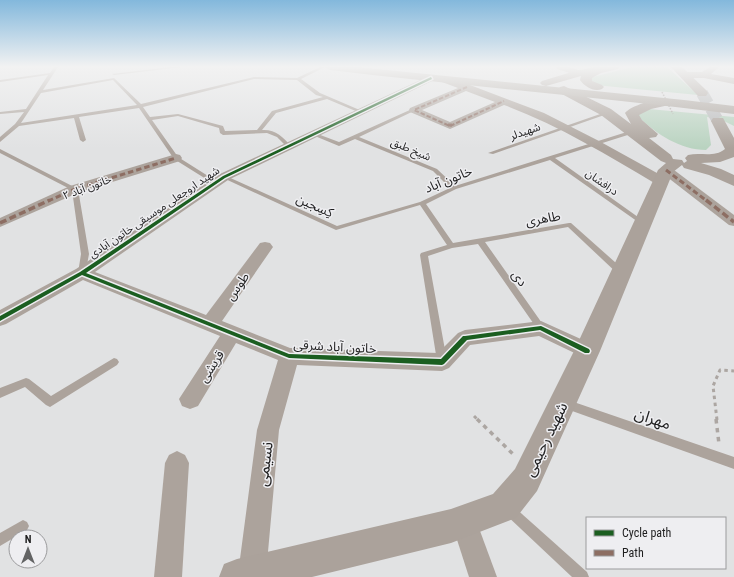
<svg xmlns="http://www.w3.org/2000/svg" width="734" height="577" font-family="'Roboto Condensed','Noto Sans Arabic',sans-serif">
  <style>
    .green { fill: #b9d3c0 }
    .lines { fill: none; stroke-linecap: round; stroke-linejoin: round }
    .secondary-tunnel { stroke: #babbbc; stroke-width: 12; stroke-dasharray: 12 6; stroke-linecap: butt }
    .path-far1 { stroke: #aca6a2; stroke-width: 3; stroke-dasharray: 3.5 3.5; stroke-linecap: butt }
    .path { stroke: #aca6a2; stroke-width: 3.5; stroke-dasharray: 4.5 4.5; stroke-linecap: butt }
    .lane { fill: #aca39c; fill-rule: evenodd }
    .street { fill: #aca39c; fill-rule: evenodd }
    .secondary { fill: #aba29b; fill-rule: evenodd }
    .primary { fill: #ada69f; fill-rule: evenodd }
    .path-bridge { stroke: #aca6a2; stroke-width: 1.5; stroke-dasharray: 1.5 1.5; stroke-linecap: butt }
    .quiet-far2 { stroke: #8d6e63; stroke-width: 2; stroke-dasharray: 4.5 2; stroke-linecap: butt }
    .quiet-far1 { stroke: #8d6e63; stroke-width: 3; stroke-dasharray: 5.5 3; stroke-linecap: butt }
    .quiet { stroke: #8d6e63; stroke-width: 3.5; stroke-dasharray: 7 3.5; stroke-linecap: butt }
    .cycleway-casing { stroke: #eeeef1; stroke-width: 3 }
    .cycleway { fill: #1b5e20; fill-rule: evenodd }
    .labels { text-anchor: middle; stroke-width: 3; stroke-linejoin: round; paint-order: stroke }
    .far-street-label { font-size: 11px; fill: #1e1e1f; stroke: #eeeef1 }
    .street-label { font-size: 13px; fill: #1e1e1f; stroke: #eeeef1 }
    .near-street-label { font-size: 16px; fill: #1e1e1f; stroke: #eeeef1 }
  </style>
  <rect width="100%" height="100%" fill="#e1e2e3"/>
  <g class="green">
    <path d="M632 67H667L698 95 595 85 591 79 593 77Z"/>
    <path d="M649 109 734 117V126L722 120 707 117 711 145 706 150C681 150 656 134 639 117V112Z"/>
  </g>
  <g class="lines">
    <path class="secondary-tunnel" d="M702 93 718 121"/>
    <g class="path-far1">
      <path d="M474 416 478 420"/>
      <path d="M717 420 713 386 720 370 734 371"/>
    </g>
    <g class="path">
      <path d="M477 419 515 456"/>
      <path d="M716 419 719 444"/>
    </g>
    <g class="lane">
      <path d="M54 67H58L43 90 114 78 141 104 254 77 297 78 320 67H325L301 79 320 93 362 111 358 112 327 99 276 113 262 130C275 129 283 137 291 146L288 148 277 137 267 133 223 135 220 133 219 128 178 116 152 120 178 157 216 181V183L214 184 174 159 139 108 79 117 86 140 83 142 80 140 74 118 19 126 0 142V137L15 124 24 112 0 114V112L26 109 48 75 0 82V80L50 73ZM254 79 297 80 316 95 323 97 272 111 257 130 225 131 223 126 178 114 150 117 143 107ZM113 80 137 105 21 123 41 93Z"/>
      <path d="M170 67H183L114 75 112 74Z"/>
      <path d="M412 109 416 110 359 137 437 169 455 186 630 131H634V133L555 158 645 222V224H641L550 160 456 189 426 204 453 243 569 223H571L625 271 626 273 625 275H619L568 227 485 242 544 326 545 328 544 330 541 331 538 330 478 244 452 248 428 256 447 361 445 364 442 365 439 364 437 361 420 255 421 253 447 245 420 205 336 230 221 177 224 175 226 176 337 226 420 202 450 188 433 171 355 139 339 146 310 134 315 133 339 142Z"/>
      <path d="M606 112 610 113 493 154 488 153Z"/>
      <path d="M0 149 78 189 89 254 85 275 82 276 78 273 81 254 72 190 0 153Z"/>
      <path d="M114 358 117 359 119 362 117 365 50 407 46 405 25 387 0 398V388L26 378 29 379 51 396Z"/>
      <path d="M565 399 734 457V469L561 407 560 404 561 401Z"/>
      <path d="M509 504 513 506 587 572 589 577H572L505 514 503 510 505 506Z"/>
      <path d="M23 520 27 522 29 526 27 530 0 546V533Z"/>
    </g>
    <g class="street">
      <path d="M556 67H568L582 71 583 73 579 76 557 69Z"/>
      <path d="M710 67H719L711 74 734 78V84L704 78H685L681 75 685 72H702Z"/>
      <path d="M431 75 434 76 435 78 434 80 228 180 95 272 206 315 260 243 265 242 270 243 273 247 222 321 290 348 438 353 458 333 465 330 541 321 594 345 597 351 594 357 587 359 539 336 470 345 449 368 442 371 297 365 279 430 266 574 265 577H239L238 574 257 430 278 360 236 343 198 406 190 409 182 406 179 399 220 336 83 280 6 324 0 326V310L76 269 220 174Z"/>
      <path d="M445 77 470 85 544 113 599 141 666 178 667 181 666 184H656C607 155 558 125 504 105L450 129 410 112 409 110 410 108 458 88 442 82 441 80ZM466 91 495 102 450 122 422 110Z"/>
      <path d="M176 154 180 155 182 158 180 161 80 192 0 227V218L70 186Z"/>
      <path d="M666 166 670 167 734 215V226L729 225 662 173 660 170 662 167Z"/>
      <path d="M177 451 185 455 189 463 182 577H154L165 463 169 455Z"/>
      <path d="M464 508 473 512 497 577H469L451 521 455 512Z"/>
    </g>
    <g class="secondary">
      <path d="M595 67H619L618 69 601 73 592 78V81L602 85 604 87 602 89C594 92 585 87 580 80L581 76 546 86 542 85 540 83 542 81 575 71Z"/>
      <path d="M671 67H682L706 90 708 93 706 96H698Z"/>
      <path d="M564 86 611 109 631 124 625 113C631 105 660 97 669 99L671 102 669 105 651 109 639 115 642 120 658 134 656 137 649 138 671 155 673 159 682 160 684 163 687 161 685 158 688 155C701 152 714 158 725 149L711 121 713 118H723L734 138V157L720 162 701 163 721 169 734 175V186L709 175 684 168 682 165 673 172 600 351 537 491 516 518 451 543 312 577H219L224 564 237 559 451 509 493 494 515 469 575 349 658 170 666 163 661 161 601 115 560 93 558 90 560 87Z"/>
    </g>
    <path class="primary" d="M325 67H357L684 100 734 106V114C600 97 464 86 330 70Z"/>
    <path class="path-bridge" d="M662 92 673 114"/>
    <path class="quiet-far2" d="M467 87 414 110 450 126 504 101"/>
    <g class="quiet-far1">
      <path d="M448 125H452"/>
      <path d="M666 170 707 201"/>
      <path d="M48 201 75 189 176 158"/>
    </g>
    <g class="quiet">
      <path d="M706 200 734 222"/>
      <path d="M0 223 50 200"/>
    </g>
    <defs>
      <path id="cycleway" d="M431 77 432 79 225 178 86 273 289 354 441 359 463 336H465L541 326 589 349 590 351 589 353H585L540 330 467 340 444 364 442 365 289 358 82 275 0 321V316L80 272 223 176Z"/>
    </defs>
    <use href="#cycleway" class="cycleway-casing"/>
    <use href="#cycleway" class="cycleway"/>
  </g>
  <linearGradient id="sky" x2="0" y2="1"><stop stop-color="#83b8dc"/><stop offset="0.45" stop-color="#f2f2f2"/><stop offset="1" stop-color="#f2f2f2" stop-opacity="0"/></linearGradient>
  <rect width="734" height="148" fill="url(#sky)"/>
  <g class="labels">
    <g class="far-street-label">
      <text transform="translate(525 131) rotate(-19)" y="4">شهیدلر</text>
      <text transform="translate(411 149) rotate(23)" y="4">شیخ طبق</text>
      <text transform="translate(602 182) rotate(35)" y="4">درافشان</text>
      <text transform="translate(87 187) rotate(-20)" y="4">خاتون آباد ۲</text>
      <text transform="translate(154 212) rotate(-34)" y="4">شهید اروجعلی موسیقی خاتون آبادی</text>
    </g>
    <g class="street-label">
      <text transform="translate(448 179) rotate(-22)" y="5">خاتون آباد</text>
      <text transform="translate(315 205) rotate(24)" y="5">کِسِجین</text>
      <text transform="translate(543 218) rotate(-10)" y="5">طاهری</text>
      <text transform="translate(520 278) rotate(55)" y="5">دی</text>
      <text transform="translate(237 286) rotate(-55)" y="5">طوس</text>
      <text transform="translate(335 346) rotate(3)" y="5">خاتون آباد شرقی</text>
      <text transform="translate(211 366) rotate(-57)" y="5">قریشی</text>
    </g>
    <g class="near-street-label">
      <text transform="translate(653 418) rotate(19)" y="6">مهران</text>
      <text transform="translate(545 439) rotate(-64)" y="6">شهید رحیمی</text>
      <text transform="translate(264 464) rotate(-83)" y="6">نسیمی</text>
    </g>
  </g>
  <rect x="586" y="517" width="140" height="52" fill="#eeeef1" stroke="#9b9b9d"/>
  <rect x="594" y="530" width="20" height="6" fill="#1b5e20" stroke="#9b9b9d"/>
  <text x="622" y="537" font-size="12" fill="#1e1e1f">Cycle path</text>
  <rect x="594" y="550" width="20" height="6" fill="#8d6e63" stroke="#9b9b9d"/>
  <text x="622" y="557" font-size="12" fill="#1e1e1f">Path</text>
  <g transform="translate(28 549)"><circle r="19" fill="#eeeef1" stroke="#9b9b9d"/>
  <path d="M0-3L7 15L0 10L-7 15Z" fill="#626364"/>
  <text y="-6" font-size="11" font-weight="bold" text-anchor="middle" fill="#1e1e1f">N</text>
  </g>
</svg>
